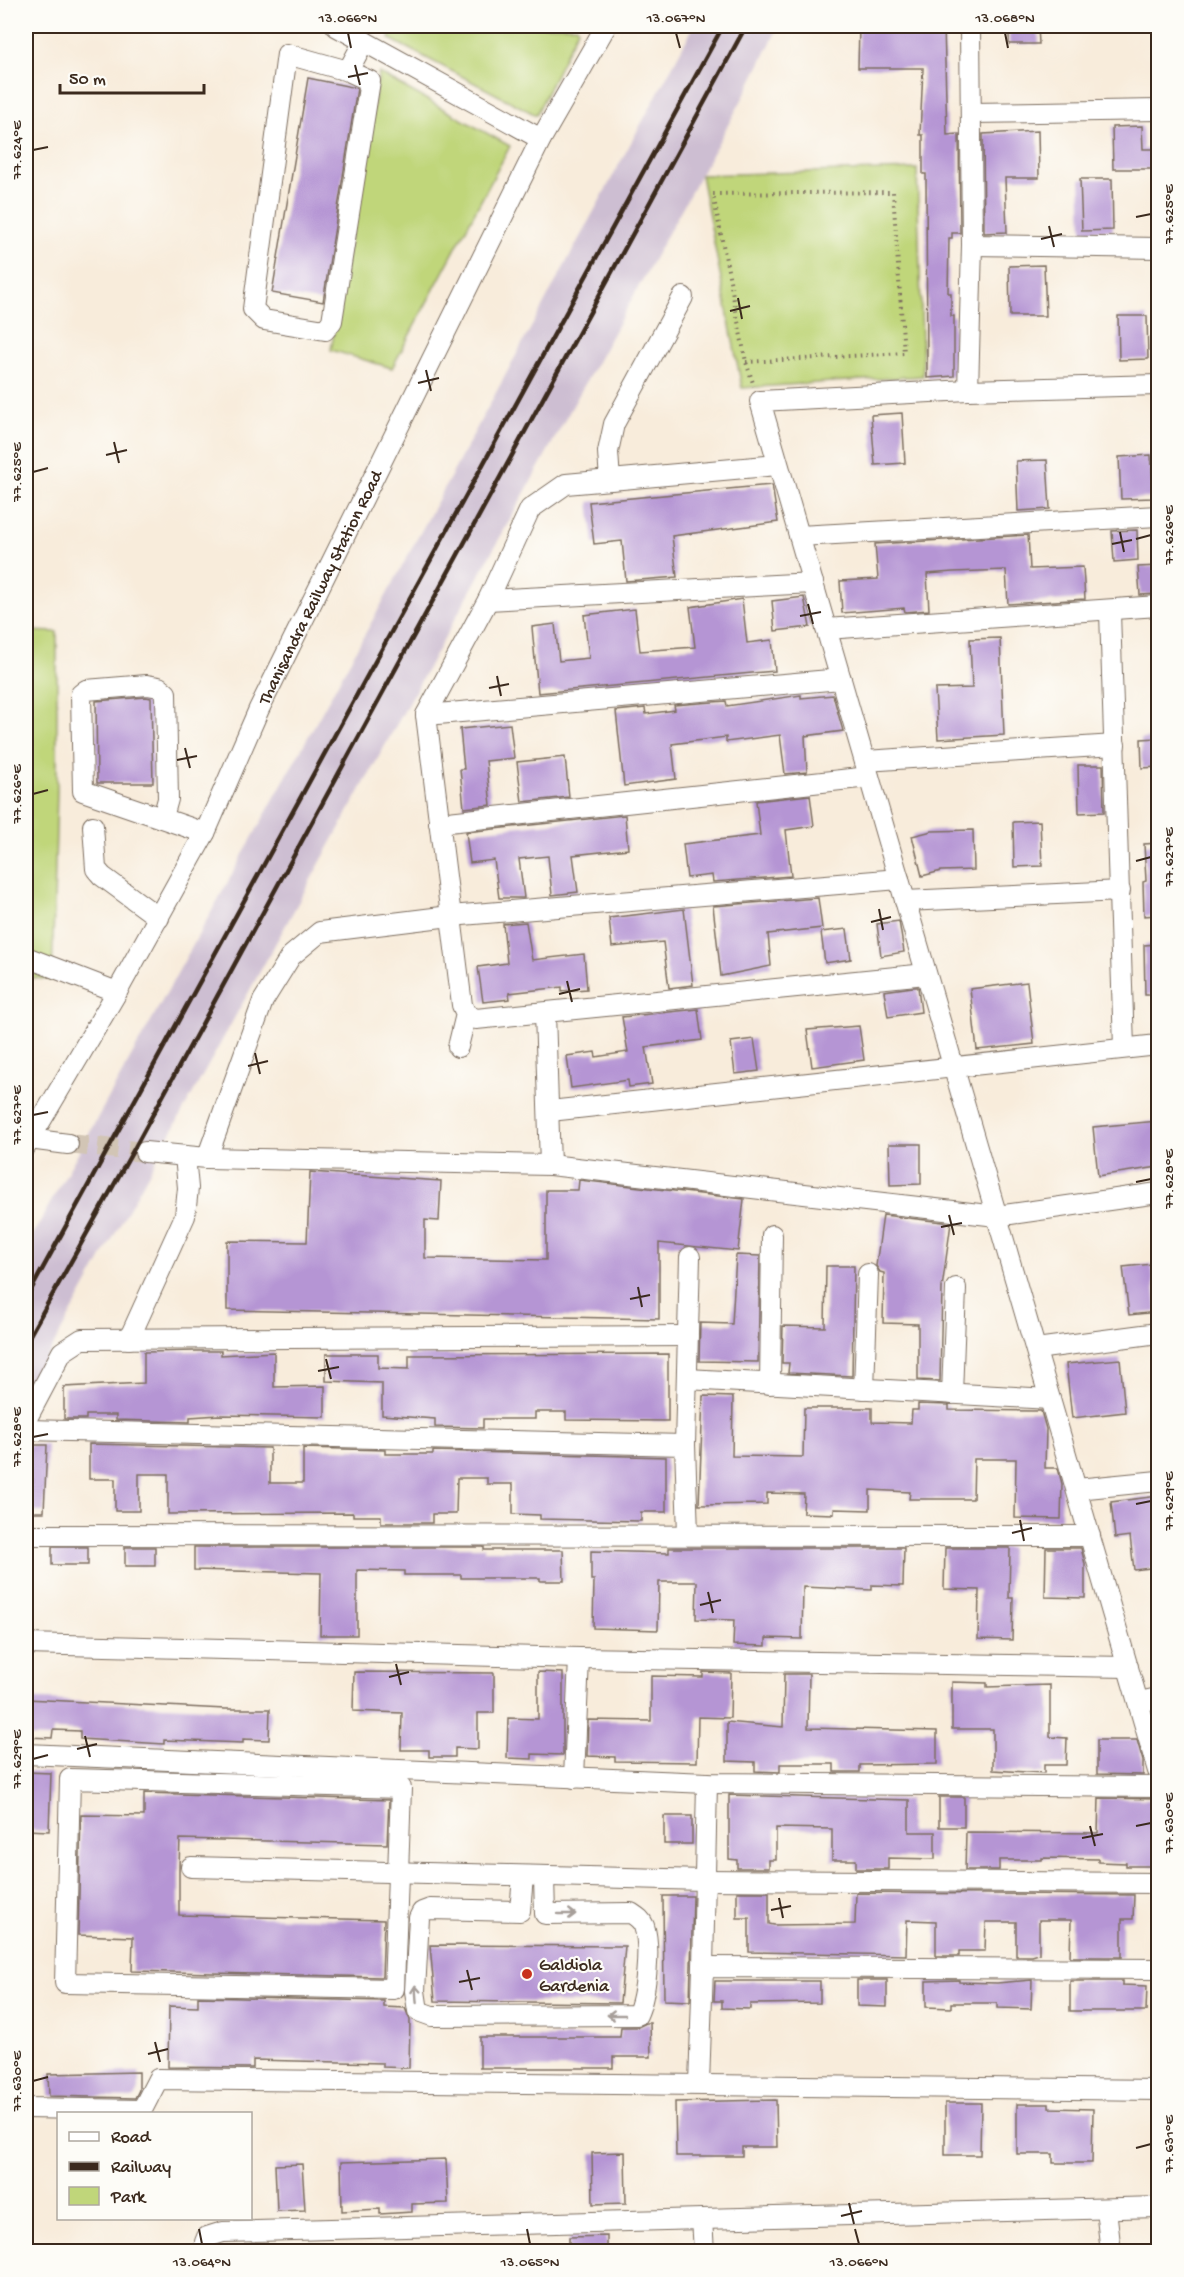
<svg xmlns="http://www.w3.org/2000/svg" width="1184" height="2277" font-family="'Gochi Hand',sans-serif">
  <style>
    .industrial { fill: #cdbed2 }
    .green { fill: #c0d67a; stroke: #7e804c; stroke-width: 1.5 }
    .building { fill: #b595d4 }
    .lines { fill: none; stroke-linecap: round; stroke-linejoin: round }
    .minor-tunnel { stroke: #d2c5b5; stroke-width: 20; stroke-dasharray: 20 10; stroke-linecap: butt }
    .minor-casing { stroke: #7d6e60; stroke-width: 22 }
    .path { stroke: #7d6e60; stroke-width: 4; stroke-dasharray: 1.5 4.5; stroke-linecap: butt }
    .minor { stroke: #fff; stroke-width: 20 }
    .rail { stroke: #3b2a1e; stroke-width: 4.5 }
    .oneway { stroke: #a79f9a }
    .ticks { fill: none; stroke: #3b2a1e; stroke-width: 2 }
    .poi-dot { fill: #c8321e; stroke: #fdfcf7; stroke-width: 2 }
    .labels { text-anchor: middle; stroke-width: 4.5; stroke-linejoin: round; paint-order: stroke }
    .street-label { font-size: 18px; fill: #3b2a1e; stroke: #fdfcf7 }
    .poi-label { font-size: 18px; fill: #3b2a1e; stroke: #fdfcf7; text-anchor: start }
    .neatline { fill: none; stroke: #3b2a1e; stroke-width: 2 }
    .ticks-label { font-size: 15px; text-anchor: middle; fill: #3b2a1e }
  </style>
  <rect width="100%" height="100%" fill="#fdfcf7"/>
  <filter id="ink" filterUnits="userSpaceOnUse"><feTurbulence type="fractalNoise" baseFrequency=".0167" numOctaves="2"/><feDisplacementMap in="SourceGraphic" scale="12" xChannelSelector="R" yChannelSelector="G"/><feConvolveMatrix kernelMatrix="1 2 1 2 8 2 1 2 1" color-interpolation-filters="sRGB"/></filter>
  <filter id="wash" filterUnits="userSpaceOnUse"><feTurbulence type="fractalNoise" baseFrequency=".008" numOctaves="4" result="noise"/><feDisplacementMap in="SourceGraphic" scale="24" xChannelSelector="R" yChannelSelector="G"/><feGaussianBlur stdDeviation="1.35" result="paint"/><feColorMatrix in="noise" values="0 0 0 0 0 0 0 0 0 0 0 0 0 0 0 0 0 1.4 0 .05"/><feComposite in="paint" operator="in"/></filter>
  <g filter="url(#wash)">
    <rect width="100%" height="100%" fill="#f8ecdb"/>
    <path class="industrial" d="M694 26H779L744 96 26 1395V1247L391 587Z"/>
    <g class="green">
      <path d="M389 26H577L578 29 536 115 390 39Z"/>
      <path d="M379 73 510 146 392 368 331 350Z"/>
      <path d="M917 169 923 376 742 388 701 175Z"/>
      <path d="M26 631 57 632V791L52 980 26 977Z"/>
    </g>
    <g id="blocks">
      <g class="building">
        <path d="M859 26H944L947 135 959 134 960 233H952V238H949L948 293H951V316H954V376L927 378 926 174H923V135H920L923 68H858Z"/>
        <path d="M1009 26H1038L1039 44H1009Z"/>
        <path d="M308 78 357 88 323 302 272 293Z"/>
        <path d="M1142 126 1143 149H1158V169H1113L1112 127Z"/>
        <path d="M1038 131 1039 178H1005L1007 232 984 233 983 134Z"/>
        <path d="M1080 179H1112L1113 230 1082 231Z"/>
        <path d="M1044 265 1046 316H1010L1009 266Z"/>
        <path d="M1118 316H1147L1148 359 1119 360Z"/>
        <path d="M902 413 905 463 875 465 871 415Z"/>
        <path d="M1151 455 1154 498 1121 499 1119 457Z"/>
        <path d="M1047 460 1050 509 1018 511 1016 461Z"/>
        <path d="M772 485 778 522 672 536 677 577 626 581 622 541 594 544 589 502Z"/>
        <path d="M1137 530 1138 560 1114 562 1112 531Z"/>
        <path d="M1028 535 1030 569 1083 567 1085 599 1008 604 1006 570 953 572 927 574 929 610 905 612 904 608 842 613 840 581 878 579 875 544Z"/>
        <path d="M1158 566V594L1140 595 1138 567Z"/>
        <path d="M804 597 810 627 775 631 772 601Z"/>
        <path d="M742 599 747 643 772 640 775 671 538 693 532 627 555 624 559 661 589 658 584 615 635 609 640 651 695 647 690 607Z"/>
        <path d="M1000 638 1004 735 938 739 935 689 972 688 970 639Z"/>
        <path d="M801 695V698L833 695 843 731 805 736 807 772 785 774 780 735 726 742V737L672 744 676 779 624 786 616 711 645 708 646 714 675 710 674 705 726 701 727 706Z"/>
        <path d="M146 697 151 698 153 783H97L96 701Z"/>
        <path d="M510 724 514 758 486 761 491 805 464 808 460 769H464L460 729Z"/>
        <path d="M1158 738V767L1142 768 1141 739Z"/>
        <path d="M565 757 569 797 522 802 517 762Z"/>
        <path d="M1078 765H1103L1104 812 1079 813Z"/>
        <path d="M810 795 814 826 786 830 791 876 713 882 712 875 687 878 683 844 760 835 756 801Z"/>
        <path d="M625 815 628 849 573 855 578 892 552 895 548 856 519 859 524 898H499L494 860 470 863 466 832Z"/>
        <path d="M1040 821 1042 866 1014 867 1013 822Z"/>
        <path d="M973 830 974 870 941 871 922 876 912 836 932 831Z"/>
        <path d="M1158 843V915L1144 916 1143 882 1146 881 1144 844Z"/>
        <path d="M818 898 822 928 768 934 771 966 721 976 713 906Z"/>
        <path d="M684 909 693 985 669 988 663 942 612 947 609 918Z"/>
        <path d="M899 921 904 952 881 956 877 924Z"/>
        <path d="M526 922 532 960 584 954 587 989 562 991V987L509 993 510 999 483 1002 478 967 507 963 503 924Z"/>
        <path d="M847 929 851 959 825 963 821 932Z"/>
        <path d="M1158 944V995H1145L1144 945Z"/>
        <path d="M1027 982 1034 1044 977 1050 970 989Z"/>
        <path d="M913 987H918L921 1012 888 1017 884 991Z"/>
        <path d="M698 1009 702 1040 646 1047 652 1084 629 1087 628 1080 571 1088 567 1056 595 1052 596 1057 628 1052 622 1017Z"/>
        <path d="M859 1026 864 1060 812 1067 807 1030Z"/>
        <path d="M754 1039 759 1071 735 1074 731 1042Z"/>
        <path d="M1158 1121V1167L1098 1176 1093 1127Z"/>
        <path d="M889 1144H921V1184L890 1185Z"/>
        <path d="M310 1172 441 1181 439 1221 425 1220V1258L546 1260V1190H578L579 1180 744 1199 738 1251 659 1243V1319L227 1310V1241L307 1242Z"/>
        <path d="M883 1215 951 1223 942 1288 940 1381 918 1380V1324L883 1323 884 1273 880 1272 876 1266Z"/>
        <path d="M736 1255 760 1256 758 1362 699 1361 700 1323 732 1324Z"/>
        <path d="M1152 1264 1157 1312 1129 1315 1123 1267Z"/>
        <path d="M826 1266H854L852 1376 788 1373 789 1363H782L783 1326 825 1327Z"/>
        <path d="M196 1351H221V1355L274 1352V1387L325 1386V1417L219 1415 190 1417V1422L116 1420V1415H86V1419H64V1387L144 1383V1352Z"/>
        <path d="M326 1354H378V1368L409 1369V1355L668 1354V1421L566 1420V1412H535V1419H483V1428L435 1427V1419L382 1415V1383L326 1381Z"/>
        <path d="M1120 1359 1125 1412 1072 1418 1066 1364Z"/>
        <path d="M703 1396 733 1397 732 1456 803 1457 804 1408H872V1422L911 1423 912 1410H918V1404L949 1405V1410L1041 1411 1046 1429 1045 1468H1058L1062 1484 1061 1519 1015 1518 1016 1459H974L973 1499H909L910 1492 870 1490V1510L834 1509V1514L803 1513 804 1494 767 1493V1504L699 1505Z"/>
        <path d="M89 1444 270 1448V1483H303V1448L385 1450V1454H433V1451L666 1457V1512H641V1521L540 1519V1515L513 1514V1484H487V1478H457L456 1514H432V1523H381V1516H353V1513L168 1514V1474H139V1511H115V1479H89Z"/>
        <path d="M26 1445H47L44 1512H26Z"/>
        <path d="M1158 1496V1567L1134 1570 1130 1536 1115 1538 1111 1502Z"/>
        <rect x="52" y="1547" width="36" height="18"/>
        <rect x="125" y="1547" width="30" height="19"/>
        <path d="M194 1547H484V1550H563L564 1581H540V1578H461V1575H404V1571L357 1570V1635H320L321 1573 194 1570Z"/>
        <path d="M669 1548H904L903 1586 872 1585V1590L803 1587 802 1639 766 1638V1646L733 1645 734 1620 696 1619 697 1582H659L658 1630 593 1628 594 1580H591V1551L669 1553Z"/>
        <path d="M945 1548H1010L1009 1598H1013L1012 1640 978 1639 979 1590 944 1589Z"/>
        <path d="M1046 1548H1081L1085 1564V1598L1045 1597Z"/>
        <path d="M354 1672 494 1673V1713H478V1749L455 1748V1757H429V1750H401L402 1713 353 1711Z"/>
        <path d="M538 1672 563 1673V1755L532 1754V1759L507 1758 508 1718 538 1719Z"/>
        <path d="M703 1672 731 1673 730 1718 698 1717 697 1762 615 1761V1757L587 1756 588 1720 651 1721V1676L703 1677Z"/>
        <path d="M784 1674H809L808 1728 937 1731V1764L860 1765V1772H834V1764H780V1772L755 1771V1762L727 1761V1722L783 1727Z"/>
        <path d="M952 1682 987 1683V1687L1050 1685V1737L1067 1738 1066 1765H1044V1773L993 1770V1729H952Z"/>
        <path d="M26 1699 225 1709H270L269 1740 243 1739V1743L164 1740V1744L80 1739V1731L53 1730 52 1738 26 1737Z"/>
        <path d="M1097 1740H1137L1143 1761V1775L1097 1774Z"/>
        <path d="M26 1772 51 1773 49 1831 26 1830Z"/>
        <path d="M144 1793 389 1800 387 1844 180 1839 179 1866V1915L384 1920 382 1977 132 1971 133 1937 78 1935 81 1815 144 1816Z"/>
        <path d="M729 1795 909 1800V1832H935V1859L888 1858V1869H856V1860H832V1829L776 1828V1860H769V1868H737V1860L729 1859Z"/>
        <rect x="939" y="1797" width="25" height="30"/>
        <path d="M1099 1798 1157 1799 1158 1866H1126V1863L1098 1862V1859L1042 1858V1860H999V1870H965L966 1832 1098 1833Z"/>
        <rect x="664" y="1816" width="28" height="28"/>
        <path d="M737 1892H769V1924L774 1925 855 1924 856 1893 1134 1895 1133 1919H1122V1957H1070L1071 1920H1039V1954L1032 1956H1016V1922H986L985 1951H959V1956H936V1921L907 1920 906 1955 749 1952V1918H737Z"/>
        <path d="M663 1896H693L690 2001 664 2000Z"/>
        <path d="M430 1945 625 1946 620 2003 435 2001Z"/>
        <path d="M857 1980H887V2007L857 2006Z"/>
        <path d="M959 1980V1982L997 1983 1032 1980 1031 2009 997 2008V2003H951V2008L926 2007V1981Z"/>
        <path d="M715 1981H820V2003L750 2004V2009L722 2008V2001H714Z"/>
        <path d="M1070 1981H1122V1985L1147 1986 1146 2011H1070Z"/>
        <path d="M198 1997 384 2001V2007L405 2008 410 2020 409 2068 383 2067V2063L253 2060V2068L168 2067 169 2006 198 2007Z"/>
        <path d="M646 2023H650L651 2057H613V2068H480V2037H620L621 2027H638Z"/>
        <path d="M139 2072V2090L135 2098 49 2096 48 2074Z"/>
        <path d="M776 2100 777 2147H742V2156H676L675 2102Z"/>
        <path d="M945 2103H981L980 2155H945Z"/>
        <path d="M1017 2104H1049V2108L1093 2109 1092 2163H1053V2154H1017Z"/>
        <path d="M625 2152 626 2203 593 2204 592 2153Z"/>
        <path d="M446 2159 448 2203 412 2204V2212L380 2214V2209L342 2211 341 2162Z"/>
        <path d="M302 2164 305 2210 277 2211 275 2165Z"/>
        <path d="M607 2236V2252H569V2237Z"/>
      </g>
    </g>
  </g>
  <g filter="url(#ink)">
    <use href="#blocks" fill-opacity="0" stroke="#7d6e60" stroke-width="1.5"/>
    <g class="lines">
      <path class="minor-tunnel" d="M68 1144 145 1152"/>
      <defs>
        <g id="minor">
          <path d="M336 26 541 139"/>
          <path d="M348 71 287 54 253 309 264 320 325 330 332 321 370 81 348 71 364 41"/>
          <path d="M971 113 1158 110"/>
          <path d="M972 245 1158 248"/>
          <path d="M1158 385 968 390 760 401 1158 1771"/>
          <path d="M968 390 972 245 970 26"/>
          <path d="M778 465 566 484 530 509 488 600 426 715 462 1005 466 1014 476 1019 926 974"/>
          <path d="M610 480 608 452 614 424 683 297"/>
          <path d="M799 536 1158 516"/>
          <path d="M488 600 813 583"/>
          <path d="M1110 612 1124 1048"/>
          <path d="M826 629 1158 606"/>
          <path d="M426 715 841 679"/>
          <path d="M865 761 1115 745"/>
          <path d="M163 817 168 799 166 693 159 687 147 685 86 690 81 694 83 791 205 833"/>
          <path d="M439 823 869 777"/>
          <path d="M93 826 96 869 102 876 159 918"/>
          <path d="M905 901 1120 891"/>
          <path d="M26 957 117 992"/>
          <path d="M545 1013 550 1165"/>
          <path d="M458 1047 466 1014"/>
          <path d="M550 1111 1158 1045"/>
          <path d="M29 1139 68 1144"/>
          <path id="s1" d="M26 1146 117 992 205 833 259 709 541 139 606 26"/>
          <path d="M145 1152 207 1158 550 1165 997 1216 1158 1193"/>
          <path d="M207 1158 263 1001 291 956 320 932 450 916 899 879"/>
          <path d="M129 1339 185 1216 188 1188 185 1156"/>
          <path d="M1036 1349 1158 1333"/>
          <path d="M687 1379 1050 1399"/>
          <path d="M770 1384 772 1235"/>
          <path d="M864 1389 868 1274"/>
          <path d="M952 1394 956 1288"/>
          <path d="M26 1420 62 1352 82 1339 688 1336"/>
          <path d="M26 1430 685 1445"/>
          <path d="M1077 1489 1158 1481"/>
          <path d="M688 1534 685 1445 690 1257"/>
          <path d="M26 1535 1090 1536"/>
          <path d="M26 1644 579 1658 1128 1667"/>
          <path d="M1139 1702 1158 1698"/>
          <path d="M26 1754 707 1783 1158 1787"/>
          <path d="M574 1778 579 1658"/>
          <path d="M70 1779 401 1788 394 1989 65 1983Z"/>
          <path d="M191 1867 704 1880 1158 1883"/>
          <path d="M523 1877 520 1911 430 1909 422 1912 419 1918 415 1991 418 2011 432 2016 637 2015C646 1996 651 1947 644 1926 641 1919 637 1917 631 1913L545 1914 544 1877"/>
          <path d="M703 1967 707 1783"/>
          <path d="M699 2084 703 1967 1158 1969"/>
          <path d="M26 2108 142 2110 158 2079 1158 2090"/>
          <path d="M1106 2209 1111 2252"/>
          <path d="M207 2252 205 2242 207 2237 223 2232 702 2219"/>
          <path d="M704 2252 702 2219 1158 2207"/>
        </g>
      </defs>
      <use href="#minor" class="minor-casing"/>
      <path class="path" d="M746 362 904 353 893 192 713 194 746 362 754 386"/>
      <use href="#minor" class="minor"/>
      <g class="rail">
        <path d="M26 1299 723 26"/>
        <path d="M26 1342 134 1149 746 26"/>
      </g>
    </g>
    <defs><path id="oneway-shaft" d="M-6 0H5M1.5-3L5.5 0L1.5 3" fill="none" stroke-width="1.6" stroke-linecap="round" stroke-linejoin="round" transform="scale(1.5)"/></defs>
    <g class="oneway">
      <use href="#oneway-shaft" transform="translate(567 1914)"/>
      <use href="#oneway-shaft" transform="translate(416 1994) rotate(-94)"/>
      <use href="#oneway-shaft" transform="translate(616 2015) rotate(180)"/>
    </g>
  </g>
  <path class="ticks" d="M348 33 351 48M676 33 680 48M1005 33 1008 48M355 65 360 85M348 77 368 73M33 150 48 147M1136 217 1151 214M1049 226 1054 247M1041 239 1062 234M738 298 742 319M730 311 750 306M426 370 431 391M418 383 439 378M114 442 119 463M106 455 127 450M33 472 48 468M1120 532 1124 552M1136 539 1151 535M1112 544 1132 540M808 604 813 624M800 616 821 612M497 676 501 696M489 688 509 684M185 748 190 768M177 760 197 756M33 794 48 790M1136 861 1151 857M879 909 883 930M871 922 891 917M567 981 572 1002M559 994 580 989M255 1053 260 1074M248 1066 268 1061M33 1115 48 1112M1136 1182 1151 1179M949 1215 954 1235M941 1227 962 1223M638 1287 642 1307M630 1299 650 1295M326 1359 331 1379M318 1371 339 1367M33 1437 48 1434M1136 1504 1151 1501M1020 1520 1024 1541M1012 1533 1032 1528M708 1592 713 1613M700 1605 721 1600M396 1664 401 1685M389 1677 409 1672M85 1736 90 1757M77 1749 97 1744M33 1759 48 1755M1090 1826 1095 1846M1136 1826 1151 1823M1082 1838 1103 1834M779 1898 783 1918M771 1910 791 1906M467 1970 472 1990M459 1982 480 1978M155 2042 160 2062M148 2054 168 2049M33 2081 48 2077M1136 2148 1151 2144M849 2203 854 2224M841 2216 862 2211M199 2229 202 2244M527 2229 530 2244M855 2229 859 2244"/>
  <circle class="poi-dot" cx="527" cy="1974" r="6"/>
  <g class="labels">
    <g class="street-label">
      <text dy="6" stroke="none"><textPath href="#s1" startOffset="632">Thanisandra Railway Station Road</textPath></text>
    </g>
    <g class="poi-label">
      <text x="539" y="1970">Galdiola<tspan x="539" dy="21">Gardenia</tspan></text>
    </g>
  </g>
  <rect width="1184" height="2277" fill="none" stroke="#fdfcf7" stroke-width="66"/>
  <rect x="57" y="2112" width="195" height="108" fill="#fdfcf7" stroke="#afa8a0" stroke-width="1.5"/>
  <rect x="69" y="2132" width="30" height="9" fill="#ffffff" stroke="#afa8a0" stroke-width="1.5"/>
  <text x="111" y="2142" font-size="18" fill="#3b2a1e">Road</text>
  <rect x="69" y="2162" width="30" height="9" fill="#3b2a1e" stroke="#afa8a0" stroke-width="1.5"/>
  <text x="111" y="2172" font-size="18" fill="#3b2a1e">Railway</text>
  <rect x="69" y="2187" width="30" height="18" fill="#c0d67a" stroke="#afa8a0" stroke-width="1.5"/>
  <text x="111" y="2202" font-size="18" fill="#3b2a1e">Park</text>
  <path d="M60 84v9h144v-9" fill="none" stroke="#3b2a1e" stroke-width="3"/>
  <text x="69" y="84" font-size="18" fill="#3b2a1e" stroke="#fdfcf7" stroke-width="4.5" paint-order="stroke">50 m</text>
  <rect x="33" y="33" width="1118" height="2211" class="neatline"/>
  <g class="ticks-label">
    <text x="348" y="22">13.066°N</text>
    <text x="676" y="22">13.067°N</text>
    <text x="1005" y="22">13.068°N</text>
    <text transform="translate(16 150) rotate(-90)" y="5">77.624°E</text>
    <text transform="translate(1168 214) rotate(-90)" y="5">77.625°E</text>
    <text transform="translate(16 472) rotate(-90)" y="5">77.625°E</text>
    <text transform="translate(1168 535) rotate(-90)" y="5">77.626°E</text>
    <text transform="translate(16 794) rotate(-90)" y="5">77.626°E</text>
    <text transform="translate(1168 857) rotate(-90)" y="5">77.627°E</text>
    <text transform="translate(16 1115) rotate(-90)" y="5">77.627°E</text>
    <text transform="translate(1168 1179) rotate(-90)" y="5">77.628°E</text>
    <text transform="translate(16 1437) rotate(-90)" y="5">77.628°E</text>
    <text transform="translate(1168 1501) rotate(-90)" y="5">77.629°E</text>
    <text transform="translate(16 1759) rotate(-90)" y="5">77.629°E</text>
    <text transform="translate(1168 1823) rotate(-90)" y="5">77.630°E</text>
    <text transform="translate(16 2081) rotate(-90)" y="5">77.630°E</text>
    <text transform="translate(1168 2144) rotate(-90)" y="5">77.631°E</text>
    <text x="202" y="2266">13.064°N</text>
    <text x="530" y="2266">13.065°N</text>
    <text x="859" y="2266">13.066°N</text>
  </g>
</svg>
